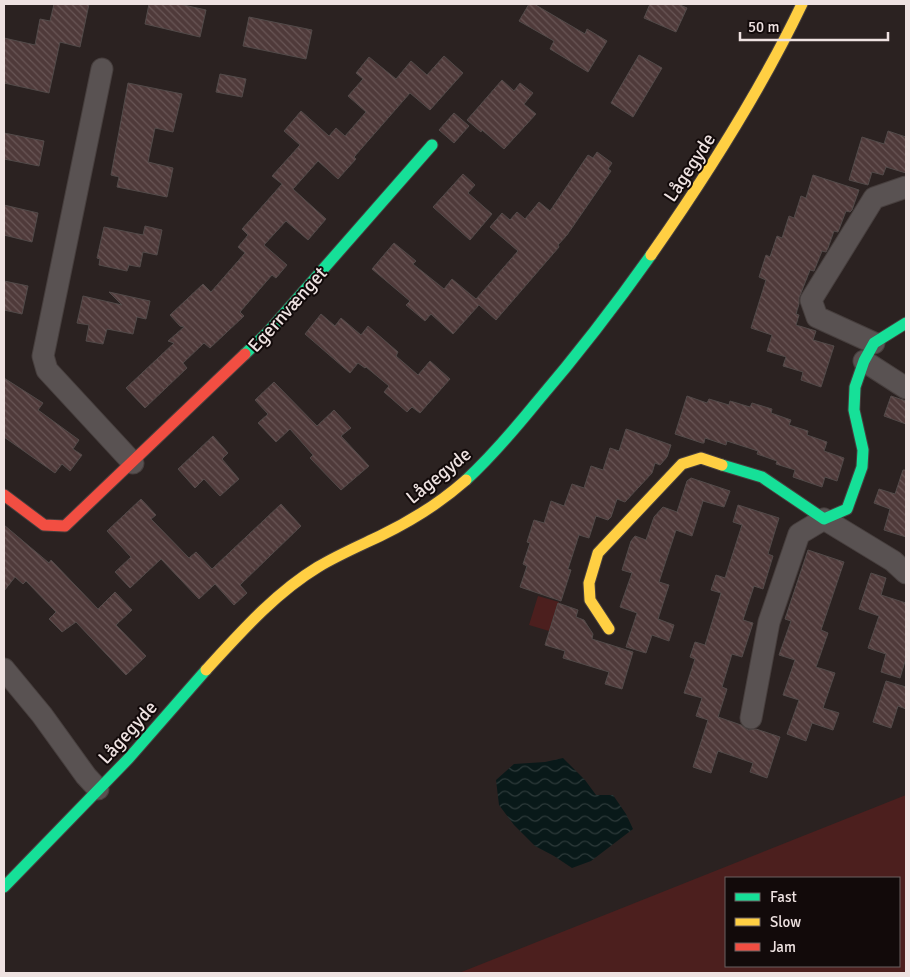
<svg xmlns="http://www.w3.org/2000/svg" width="910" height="977" font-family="Signika,sans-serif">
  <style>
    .green { fill: #4c1f1e; fill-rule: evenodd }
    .water { fill: url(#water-waves) }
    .building { fill: url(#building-back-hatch); stroke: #524a49 }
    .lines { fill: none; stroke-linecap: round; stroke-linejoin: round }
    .street-casing { stroke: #473f3e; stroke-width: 23 }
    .fast-casing { stroke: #473f3e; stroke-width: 13 }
    .slow-casing { stroke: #473f3e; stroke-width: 13 }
    .jam-casing { stroke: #473f3e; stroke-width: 13 }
    .street { stroke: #595252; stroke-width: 21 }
    .fast { stroke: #16e098; stroke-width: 11 }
    .slow { stroke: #ffcf43; stroke-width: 11 }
    .jam { stroke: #f24e42; stroke-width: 11 }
    .labels { text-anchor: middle; stroke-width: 4; stroke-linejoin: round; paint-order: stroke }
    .street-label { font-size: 19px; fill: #eee2e1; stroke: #120a0a }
  </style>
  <defs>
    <pattern id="water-waves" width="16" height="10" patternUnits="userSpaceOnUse" patternTransform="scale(1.25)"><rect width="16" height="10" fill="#091919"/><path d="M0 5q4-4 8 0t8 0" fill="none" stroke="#2d3a3a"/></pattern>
    <pattern id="building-back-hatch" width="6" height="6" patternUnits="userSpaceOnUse" patternTransform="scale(1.25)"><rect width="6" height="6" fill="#4f3a3a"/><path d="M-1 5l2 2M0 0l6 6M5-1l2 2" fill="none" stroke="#695656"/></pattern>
  </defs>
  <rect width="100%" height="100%" fill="#2b2221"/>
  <g class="green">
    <path d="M538 596 559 602 549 631 529 625Z"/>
    <path d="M906 795V973H459ZM726 878H899V966H726Z"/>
  </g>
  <path class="water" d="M563 758 585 780 596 795H613L626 814 633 829 591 861 572 868 554 856 535 846 514 825 499 805 496 780 514 764 545 762Z"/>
  <g class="building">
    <path d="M54 4H89L80 47 60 42 49 93 4 83V38L35 45 40 19 50 21Z"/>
    <path d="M149 4H179L206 10 200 37 145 24Z"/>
    <path d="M529 4H534L585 34 587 29 607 41 588 72 550 49 554 41 519 21Z"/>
    <path d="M650 4H678L687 8 676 32 644 18Z"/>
    <path d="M249 17 312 30 306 59 243 46Z"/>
    <path d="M639 55 662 68 633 117 611 103Z"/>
    <path d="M444 56 463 73 430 110 410 93 354 157 356 159 338 179 318 161 293 189 326 219 308 240 286 221 264 245 287 265 276 278 272 275 240 312 244 316 210 348 204 343 183 363 187 368 145 408 126 388 174 343 168 341 184 327 180 326 170 315 203 284 211 292 245 253 238 247 248 235 242 229 282 184 272 176 300 145 284 131 301 111 329 136 336 128 345 136 366 112 348 96 363 79 356 73 369 57 396 79 411 61 427 75Z"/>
    <path d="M220 74 246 79 242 97 216 92Z"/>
    <path d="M502 80 514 91 520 83 533 93 524 104 536 114 504 149 482 130 481 132 467 120Z"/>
    <path d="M128 83 182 94 173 132 155 128 148 162 173 168 167 197 117 187 119 177 111 175Z"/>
    <path d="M454 113 469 126 454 143 439 130Z"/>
    <path d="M888 131 906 137V173L886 167 883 175 872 172 868 185 849 180 862 137 884 144Z"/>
    <path d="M4 133 44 141 39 166 4 159Z"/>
    <path d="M597 152 612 163 608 169 611 171 567 235 558 245 559 247 496 320 479 305 453 334 431 314 425 321 406 305 410 301 372 269 394 243 416 261 413 264 444 289 452 279 476 299 518 251 490 227 502 213 510 220 517 212 525 219 539 202 550 211 588 155 593 158Z"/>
    <path d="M463 174 475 185 468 193 492 214 470 240 433 207Z"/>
    <path d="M813 175 859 190 852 210 850 212 846 211 838 232 834 231 828 248 826 252 822 251 814 271 810 270 799 298V304L796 314 799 315 796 325 816 331 813 340 834 346 821 387 801 380 803 372 783 366 786 357 767 351 772 335 751 328 766 280 759 277 766 255 770 257 777 236 782 238 789 216 794 218 801 196 806 198Z"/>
    <path d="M4 205 38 213 32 242 4 235Z"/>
    <path d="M145 226 162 230 157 255 143 252 140 267 129 265 127 271 99 265 100 259 97 258 104 227 143 235Z"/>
    <path d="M4 281 28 286 22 314 4 310Z"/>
    <path d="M109 292 150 301 146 319 137 317 133 334 107 329 103 344 86 341 89 325 77 323 83 296 122 305Z"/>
    <path d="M321 314 335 326 341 318 361 335 368 326 398 352 396 356 418 375 430 361 450 379 420 413 412 407 407 412 384 392 389 386 366 367 365 368 358 363 350 373 305 334Z"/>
    <path d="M4 378 43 403 38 410 79 440 73 449 82 455 70 471 62 464 55 473 4 437Z"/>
    <path d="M274 382 317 426 334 410 351 428 341 436 369 466 341 490 310 458 313 455 290 429 276 442 258 423 268 414 255 400Z"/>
    <path d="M687 396 707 403 709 399 729 405 730 401 750 407 752 403 772 409 771 413 791 420 789 425 808 431 807 435 827 442 824 451 844 458 837 481 825 477 822 487 793 477 795 470 776 464 777 461 757 454 758 451 727 441 726 445 705 438 704 443H702L675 434Z"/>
    <path d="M891 396 906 401V424L884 416Z"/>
    <path d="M626 429 671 445 667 457 660 465 655 463 652 473 625 502 617 499 611 517 608 520 596 516 589 538 579 535 568 569 571 570 561 601 520 587 527 566 523 564 530 543 527 542 534 520 544 523 551 501 564 506 572 484 584 488 591 466 603 470 610 448 619 451Z"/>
    <path d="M213 436 228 453 222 459 239 479 220 496 204 479 195 488 178 469Z"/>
    <path d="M903 470H906V537L884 530 890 509 874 503 879 489 895 494Z"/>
    <path d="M691 478 730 491 724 507 703 501 692 536 676 530 659 582 669 585 658 619 674 625 669 641 652 635 646 653 626 647 637 613 620 607 632 573 622 570 631 541 635 536 646 540 654 517 663 507 677 512 687 481Z"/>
    <path d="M141 499 156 515 151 519 189 558 196 552 212 569 281 504 301 526 240 585 247 593 234 605 215 584 199 599 161 559 130 588 115 572 131 557 107 531Z"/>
    <path d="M738 505 779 518 768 554 773 556 763 589 754 586 743 620 753 623 742 657 732 654 722 687 727 689 718 717 741 725 748 730 756 729 780 737 767 778 750 772 753 763 718 751 711 773 693 767 708 720 696 716 702 698 684 693 695 659 690 657 695 642 705 645 721 593 711 590 716 575 725 578 742 525 733 522Z"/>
    <path d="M4 525 49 563 51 560 98 609 115 592 132 610 116 625 146 656 126 675 76 622 62 632 49 619 56 612 26 581 23 584 15 577 4 591Z"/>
    <path d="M808 550 844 562 821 630 828 633 816 667 835 673 823 708 839 713 833 730 812 723 806 741 787 734 799 700 783 695 795 660 779 655 791 621 785 619Z"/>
    <path d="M871 573 886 578 881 595 906 603V658L900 678 881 672 886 654 868 648 879 616 859 609Z"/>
    <path d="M558 603 578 610 576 617 584 620 593 634 592 639 633 652 622 689 605 684 609 672 563 658 565 651 545 645Z"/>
    <path d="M886 681 906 687V709L898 706 891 728 873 722Z"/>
  </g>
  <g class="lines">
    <defs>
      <g id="street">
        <path d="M102 69 43 356 47 370 133 463"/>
        <path d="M874 343 817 317 811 300 874 198 906 187"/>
        <path d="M864 361 906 388"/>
        <path d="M4 669 42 715 86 776 98 789"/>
        <path d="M751 718 769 622 799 534 824 519 893 561 906 573"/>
      </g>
      <g id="fast">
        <path d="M245 354 268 332 432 145"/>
        <path d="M722 465 762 477 824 519 847 509 862 467 863 450 854 410 855 387 864 361 874 343 906 323"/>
        <path d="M466 480C492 456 514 430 536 403 577 355 615 306 651 255"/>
        <path d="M4 887 129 758 206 670"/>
      </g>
      <g id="slow">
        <path d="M651 255C707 175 760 92 802 4"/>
        <path d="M609 629 590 600 589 583 598 553 682 464 701 458 722 465"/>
        <path d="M206 670C240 633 275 593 318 567 338 555 359 546 380 536 411 521 440 503 466 480"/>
      </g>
      <path id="jam" d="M4 495 44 525 65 526 245 354"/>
    </defs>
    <use href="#street" class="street-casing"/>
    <use href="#fast" class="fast-casing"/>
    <use href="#slow" class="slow-casing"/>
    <use href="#jam" class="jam-casing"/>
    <use href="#street" class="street"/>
    <use href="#fast" class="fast"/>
    <use href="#slow" class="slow"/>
    <use href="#jam" class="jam"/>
  </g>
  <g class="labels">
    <g class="street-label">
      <text transform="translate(689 167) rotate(-57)" y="7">Lågegyde</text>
      <text transform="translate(287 309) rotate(-48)" y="7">Egernvænget</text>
      <text transform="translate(438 475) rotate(-39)" y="7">Lågegyde</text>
      <text transform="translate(127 732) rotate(-48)" y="7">Lågegyde</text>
    </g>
  </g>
  <rect width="910" height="977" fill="none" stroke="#eee2e1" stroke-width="10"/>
  <rect x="725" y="877" width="175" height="90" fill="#120a0a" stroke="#6a6060"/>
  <rect x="735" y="893" width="25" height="8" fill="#16e098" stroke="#6a6060"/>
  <text x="770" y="902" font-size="15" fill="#eee2e1">Fast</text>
  <rect x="735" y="918" width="25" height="8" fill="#ffcf43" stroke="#6a6060"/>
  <text x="770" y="927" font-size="15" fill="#eee2e1">Slow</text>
  <rect x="735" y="943" width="25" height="8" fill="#f24e42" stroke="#6a6060"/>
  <text x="770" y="952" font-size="15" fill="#eee2e1">Jam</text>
  <path d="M740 32v8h148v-8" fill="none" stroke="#eee2e1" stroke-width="2.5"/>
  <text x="748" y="32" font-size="15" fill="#eee2e1" stroke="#120a0a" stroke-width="4" paint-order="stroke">50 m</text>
</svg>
